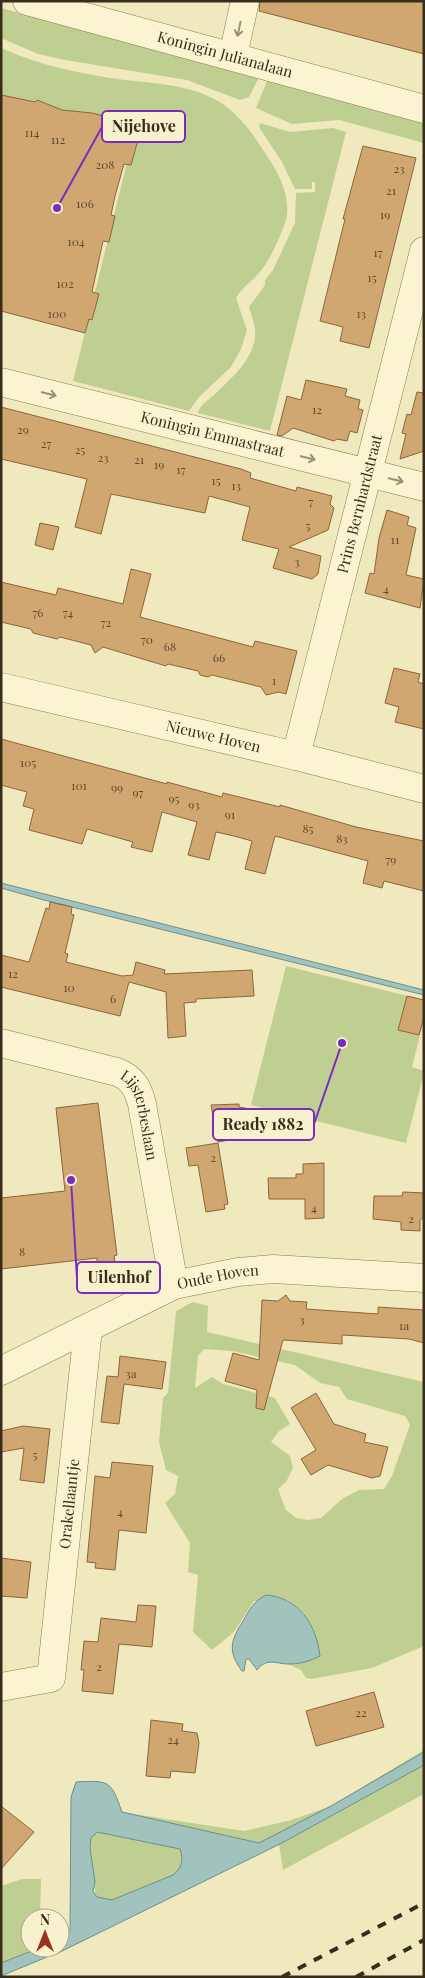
<svg xmlns="http://www.w3.org/2000/svg" width="425" height="1978" font-family="'Playfair Display',serif">
  <style>
    .green { fill: #bfcf91; fill-rule: evenodd }
    .water { fill: #a2c2bd; stroke: #68908c; fill-rule: evenodd }
    .building { fill: #d1a771; stroke: #8b653a }
    .lines { fill: none; stroke-linecap: round; stroke-linejoin: round }
    .minor-casing { stroke: #8a7956; stroke-width: 29 }
    .tertiary-casing { stroke: #8a7956; stroke-width: 29 }
    .minor { stroke: #fbf4d1; stroke-width: 28 }
    .tertiary { stroke: #fbf4d1; stroke-width: 28 }
    .rail { stroke: #382d1b; stroke-width: 4; stroke-dasharray: 9 9; stroke-linecap: butt }
    .oneway { stroke: #9a9076 }
    .labels { text-anchor: middle; stroke-width: 4; stroke-linejoin: round; paint-order: stroke }
    .number-label { font-size: 12px; fill: #5e4c30 }
    .street-label { font-size: 15px; fill: #382d1b; stroke: #f8f1ce }
    .leader { fill: none; stroke: #7b2cbf; stroke-width: 2 }
    .callout-dot { fill: #7b2cbf; stroke: #f8f1ce; stroke-width: 2 }
    .callout { fill: #f8f1ce; stroke: #7b2cbf; stroke-width: 2 }
    .callout-label { font-size: 16px; text-anchor: middle; font-weight: bold; fill: #382d1b }
  </style>
  <rect width="100%" height="100%" fill="#f1e9be"/>
  <g class="green">
    <path d="M1 8 259 77 249 97 240 100 187 80 65 60 38 54 1 38Z"/>
    <path d="M1 48C41 66 82 74 125 80 159 84 198 85 227 107 246 122 258 142 271 162 282 179 292 204 285 223 279 239 270 261 259 273 251 282 242 288 236 298L247 330 241 349 231 367 199 397 189 411 73 381 135 130 1 96Z"/>
    <path d="M268 79 424 121V143L339 120 292 124 256 108Z"/>
    <path d="M260 123 290 132 333 128 346 132 270 431 198 413C200 405 207 401 213 396 230 379 258 357 255 329 254 322 251 314 249 307L265 285V280L273 270 295 223 296 193 315 192V182H312V189H295L282 162 259 127Z"/>
    <path d="M286 966 424 1000V1019L412 1067 424 1071V1073L406 1143 251 1105Z"/>
    <path d="M193 1302 208 1306 207 1332 424 1382V1646L372 1668 311 1679 306 1678 301 1670 288 1664 301 1663 304 1614 288 1600 254 1601 234 1632 212 1650 193 1632 198 1575 188 1572 190 1543 165 1503 175 1494 178 1476 166 1470 159 1442 163 1398 168 1393 176 1311ZM204 1349 232 1351 295 1365 320 1383 339 1387 347 1399 405 1416 410 1425 392 1476 384 1489 359 1490 342 1499 321 1518 308 1520 296 1518 286 1510 278 1489 286 1482 293 1468 290 1456 271 1442 278 1432 290 1424 275 1398 223 1384 212 1377 195 1388 198 1356Z"/>
    <path d="M424 1750V1794L283 1870 279 1844 276 1836 259 1843 121 1812 244 1831 291 1820 331 1806Z"/>
    <path d="M97 1832 181 1849C184 1860 182 1868 174 1875L112 1900 97 1897C94 1892 88 1845 92 1838 93 1835 95 1834 97 1832Z"/>
    <path d="M22 1879H41L40 1918H30V1948H38L1 1963V1886Z"/>
  </g>
  <g class="water">
    <path d="M1 883 424 990V995L44 900 1 888Z"/>
    <path d="M266 1595C299 1598 316 1624 320 1656 310 1661 301 1664 289 1664 276 1664 267 1657 257 1670L249 1659H246L244 1671H242C227 1651 231 1640 243 1621 250 1609 253 1602 266 1595Z"/>
    <path d="M424 1752V1765L280 1844 56 1954 53 1948H60V1939L70 1932 71 1797 76 1782C110 1780 111 1781 122 1812L259 1843 331 1806ZM97 1832 180 1849C184 1860 182 1868 173 1875L112 1900 97 1897 93 1891 95 1882 90 1848 91 1838Z"/>
    <path d="M39 1948H43L47 1957 1 1976V1963Z"/>
  </g>
  <g class="building">
    <path d="M260 1H424V54L259 11Z"/>
    <path d="M1 95 35 102 37 100 62 110 92 113 138 125 134 139 138 140 131 165 124 164 115 196 111 215 115 216 109 242 103 241 92 292 99 294 92 320 89 319 85 333 1 311Z"/>
    <path d="M363 146 416 158 369 348 340 341 343 327 320 321 345 219H343Z"/>
    <path d="M306 380 347 389 345 396 360 400 358 409 363 410 357 433 350 431 347 441 337 439 334 441 293 428 282 436 277 435 287 396 301 400Z"/>
    <path d="M417 392 424 393V451L400 459 406 434 402 433 407 414 411 415Z"/>
    <path d="M1 407 241 469 251 473 250 478 296 491 297 487 332 496 330 504 334 508 328 530 289 547 321 556 318 574 312 579 273 568 279 549 242 540 250 507 209 496 205 513 111 494 101 534 75 527 87 479 1 459Z"/>
    <path d="M387 510 409 517 407 525 416 528 406 575 424 579 420 608 365 593 370 573 374 574 379 538Z"/>
    <path d="M40 523 59 527 53 550 35 545Z"/>
    <path d="M131 569 151 574 140 617 253 647 255 641 297 651 286 694 279 692 266 695 261 687 212 675 208 677 200 675 198 671 168 664 166 666 103 647 95 653 91 645 60 637 57 639 33 633 31 629 1 622V582L56 595 58 588 123 604Z"/>
    <path d="M394 668 420 674 418 682 424 684V729L395 722 399 707 385 703Z"/>
    <path d="M1 739 167 784V782L222 797 223 793 280 807V805L356 827 424 841V891L384 881 382 888 363 883 368 861 275 836 265 874 245 869 252 841 234 836 216 832 209 860 188 855 197 822 162 812 152 852 131 847 133 842 87 829 82 844 29 830 34 809 23 806 27 792 1 785Z"/>
    <path d="M50 902 72 907 71 914 74 915 65 953 68 954 66 962 122 976 133 975 136 962 165 970 164 974 252 970 254 996 196 999V1002L184 1003 186 1036 168 1038 166 992 129 982 120 1016 1 987V955L29 962 46 908 49 909Z"/>
    <path d="M407 996 424 1000V1017L419 1035 398 1030Z"/>
    <path d="M98 1103 117 1255 114 1256 115 1263 97 1265V1258L1 1269V1198L65 1191 56 1108Z"/>
    <path d="M239 1104V1107L273 1113 270 1132 240 1127V1138L218 1142 211 1105Z"/>
    <path d="M218 1143 228 1204 224 1205 225 1209 206 1212 198 1165 189 1166 186 1148Z"/>
    <path d="M324 1163V1218L305 1219V1199H269L268 1178H296V1174H303V1164Z"/>
    <path d="M403 1192 424 1193V1217L420 1220V1231L401 1230V1222L373 1219 374 1196H402Z"/>
    <path d="M286 1295 290 1301 307 1302 306 1309 378 1314V1307L424 1310V1343L409 1339 342 1335V1344L283 1340 264 1410 256 1408 257 1390 225 1381 233 1353 259 1360 262 1300 278 1301Z"/>
    <path d="M120 1356 166 1362 162 1389 124 1384 119 1424 101 1422 107 1376 118 1377Z"/>
    <path d="M316 1393 334 1424 366 1434 364 1442 388 1447 380 1476 372 1478 328 1465 311 1475 301 1459 316 1450 291 1408Z"/>
    <path d="M23 1426 50 1429 44 1483 20 1480 24 1448 1 1452V1431Z"/>
    <path d="M112 1462 153 1466 146 1533 119 1530 115 1570 95 1568 96 1563 87 1562 95 1476 110 1478Z"/>
    <path d="M1 1558 31 1562 27 1598 1 1596Z"/>
    <path d="M138 1605 156 1606 152 1647 119 1644 113 1694 82 1691 84 1670H81L84 1641 98 1642 101 1618 136 1622Z"/>
    <path d="M374 1692 384 1727 316 1746 306 1711Z"/>
    <path d="M151 1720 183 1724 182 1731 197 1733 199 1743 195 1773 171 1771 170 1778 146 1776Z"/>
    <path d="M1 1806 34 1832 1 1869Z"/>
  </g>
  <g class="lines">
    <defs>
      <g id="minor">
        <path id="s1" d="M27 1 424 109"/>
        <path d="M233 56 245 1"/>
        <path id="s2" d="M1 382 424 487"/>
        <path id="s3" d="M296 756 424 251"/>
        <path id="s4" d="M1 1043 117 1072C133 1078 138 1089 142 1104L174 1285"/>
        <path id="s5" d="M1 1371 174 1285 238 1272 273 1269 424 1278"/>
        <path id="s6" d="M1 1687 51 1678 88 1329"/>
      </g>
      <g id="tertiary">
        <path id="s7" d="M1 687 296 756 424 789"/>
      </g>
    </defs>
    <use href="#minor" class="minor-casing"/>
    <use href="#tertiary" class="tertiary-casing"/>
    <use href="#minor" class="minor"/>
    <use href="#tertiary" class="tertiary"/>
    <g class="rail">
      <path d="M282 1977 424 1903"/>
      <path d="M356 1977 424 1940"/>
    </g>
  </g>
  <defs><path id="oneway-shaft" d="M-6 0H5M1.5-3L5.5 0L1.5 3" fill="none" stroke-width="1.6" stroke-linecap="round" stroke-linejoin="round" transform="scale(1.25)"/></defs>
  <g class="oneway">
    <use href="#oneway-shaft" transform="translate(239 29) rotate(102)"/>
    <use href="#oneway-shaft" transform="translate(49 394) rotate(14)"/>
    <use href="#oneway-shaft" transform="translate(308 458) rotate(14)"/>
    <use href="#oneway-shaft" transform="translate(396 480) rotate(14)"/>
  </g>
  <g class="labels">
    <g class="number-label">
      <text x="32" y="137">114</text>
      <text x="58" y="144">112</text>
      <text x="105" y="169">208</text>
      <text x="399" y="173">23</text>
      <text x="391" y="195">21</text>
      <text x="85" y="208">106</text>
      <text x="385" y="219">19</text>
      <text x="76" y="246">104</text>
      <text x="378" y="257">17</text>
      <text x="372" y="282">15</text>
      <text x="65" y="288">102</text>
      <text x="57" y="318">100</text>
      <text x="361" y="318">13</text>
      <text x="317" y="414">12</text>
      <text x="23" y="434">29</text>
      <text x="46" y="448">27</text>
      <text x="80" y="454">25</text>
      <text x="103" y="462">23</text>
      <text x="139" y="464">21</text>
      <text x="159" y="469">19</text>
      <text x="181" y="474">17</text>
      <text x="216" y="485">15</text>
      <text x="236" y="490">13</text>
      <text x="311" y="506">7</text>
      <text x="308" y="530">5</text>
      <text x="395" y="544">11</text>
      <text x="297" y="566">3</text>
      <text x="386" y="593">4</text>
      <text x="38" y="617">76</text>
      <text x="68" y="617">74</text>
      <text x="106" y="627">72</text>
      <text x="147" y="644">70</text>
      <text x="170" y="651">68</text>
      <text x="219" y="662">66</text>
      <text x="274" y="685">1</text>
      <text x="28" y="767">105</text>
      <text x="79" y="790">101</text>
      <text x="117" y="792">99</text>
      <text x="138" y="797">97</text>
      <text x="174" y="803">95</text>
      <text x="194" y="809">93</text>
      <text x="230" y="819">91</text>
      <text x="308" y="833">85</text>
      <text x="342" y="843">83</text>
      <text x="391" y="864">79</text>
      <text x="13" y="978">12</text>
      <text x="69" y="992">10</text>
      <text x="113" y="1003">6</text>
      <text x="213" y="1162">2</text>
      <text x="314" y="1212">4</text>
      <text x="411" y="1223">2</text>
      <text x="22" y="1256">8</text>
      <text x="302" y="1324">3</text>
      <text x="404" y="1330">1a</text>
      <text x="131" y="1378">3a</text>
      <text x="35" y="1459">5</text>
      <text x="120" y="1516">4</text>
      <text x="99" y="1671">2</text>
      <text x="361" y="1717">22</text>
      <text x="173" y="1744">24</text>
    </g>
    <g class="street-label">
      <text dy="5" stroke="none"><textPath href="#s1" startOffset="205">Koningin Julianalaan</textPath></text>
      <text dy="5" stroke="none"><textPath href="#s2" startOffset="218">Koningin Emmastraat</textPath></text>
      <text dy="5" stroke="none"><textPath href="#s3" startOffset="260">Prins Bernhardstraat</textPath></text>
      <text dy="5" stroke="none"><textPath href="#s7" startOffset="218">Nieuwe Hoven</textPath></text>
      <text dy="5" stroke="none"><textPath href="#s4" startOffset="172">Lijsterbeslaan</textPath></text>
      <text dy="5" stroke="none"><textPath href="#s5" startOffset="238">Oude Hoven</textPath></text>
      <text dy="5" stroke="none"><textPath href="#s6" startOffset="226">Orakellaantje</textPath></text>
    </g>
  </g>
  <path class="leader" d="M57 208L102 127M342 1043L314 1124M71 1180L77 1278"/>
  <g class="callout-dot">
    <circle cx="57" cy="208" r="5"/>
    <circle cx="342" cy="1043" r="5"/>
    <circle cx="71" cy="1180" r="5"/>
  </g>
  <g class="callout">
    <rect x="102" y="111" width="83" height="31" rx="5"/>
    <rect x="213" y="1109" width="101" height="31" rx="5"/>
    <rect x="77" y="1262" width="83" height="31" rx="5"/>
  </g>
  <g class="callout-label">
    <text x="144" y="132">Nijehove</text>
    <text x="263" y="1130">Ready 1882</text>
    <text x="119" y="1283">Uilenhof</text>
  </g>
  <rect width="425" height="1978" fill="none" stroke="#382d1b" stroke-width="5"/>
  <g transform="translate(45 1933)"><circle r="24" fill="#f8f1ce" stroke="#aba386"/>
  <path d="M0-4L9 19L0 12L-9 19Z" fill="#9d3222"/>
  <text y="-8" font-size="14" font-weight="bold" text-anchor="middle" fill="#382d1b">N</text>
  </g>
</svg>
